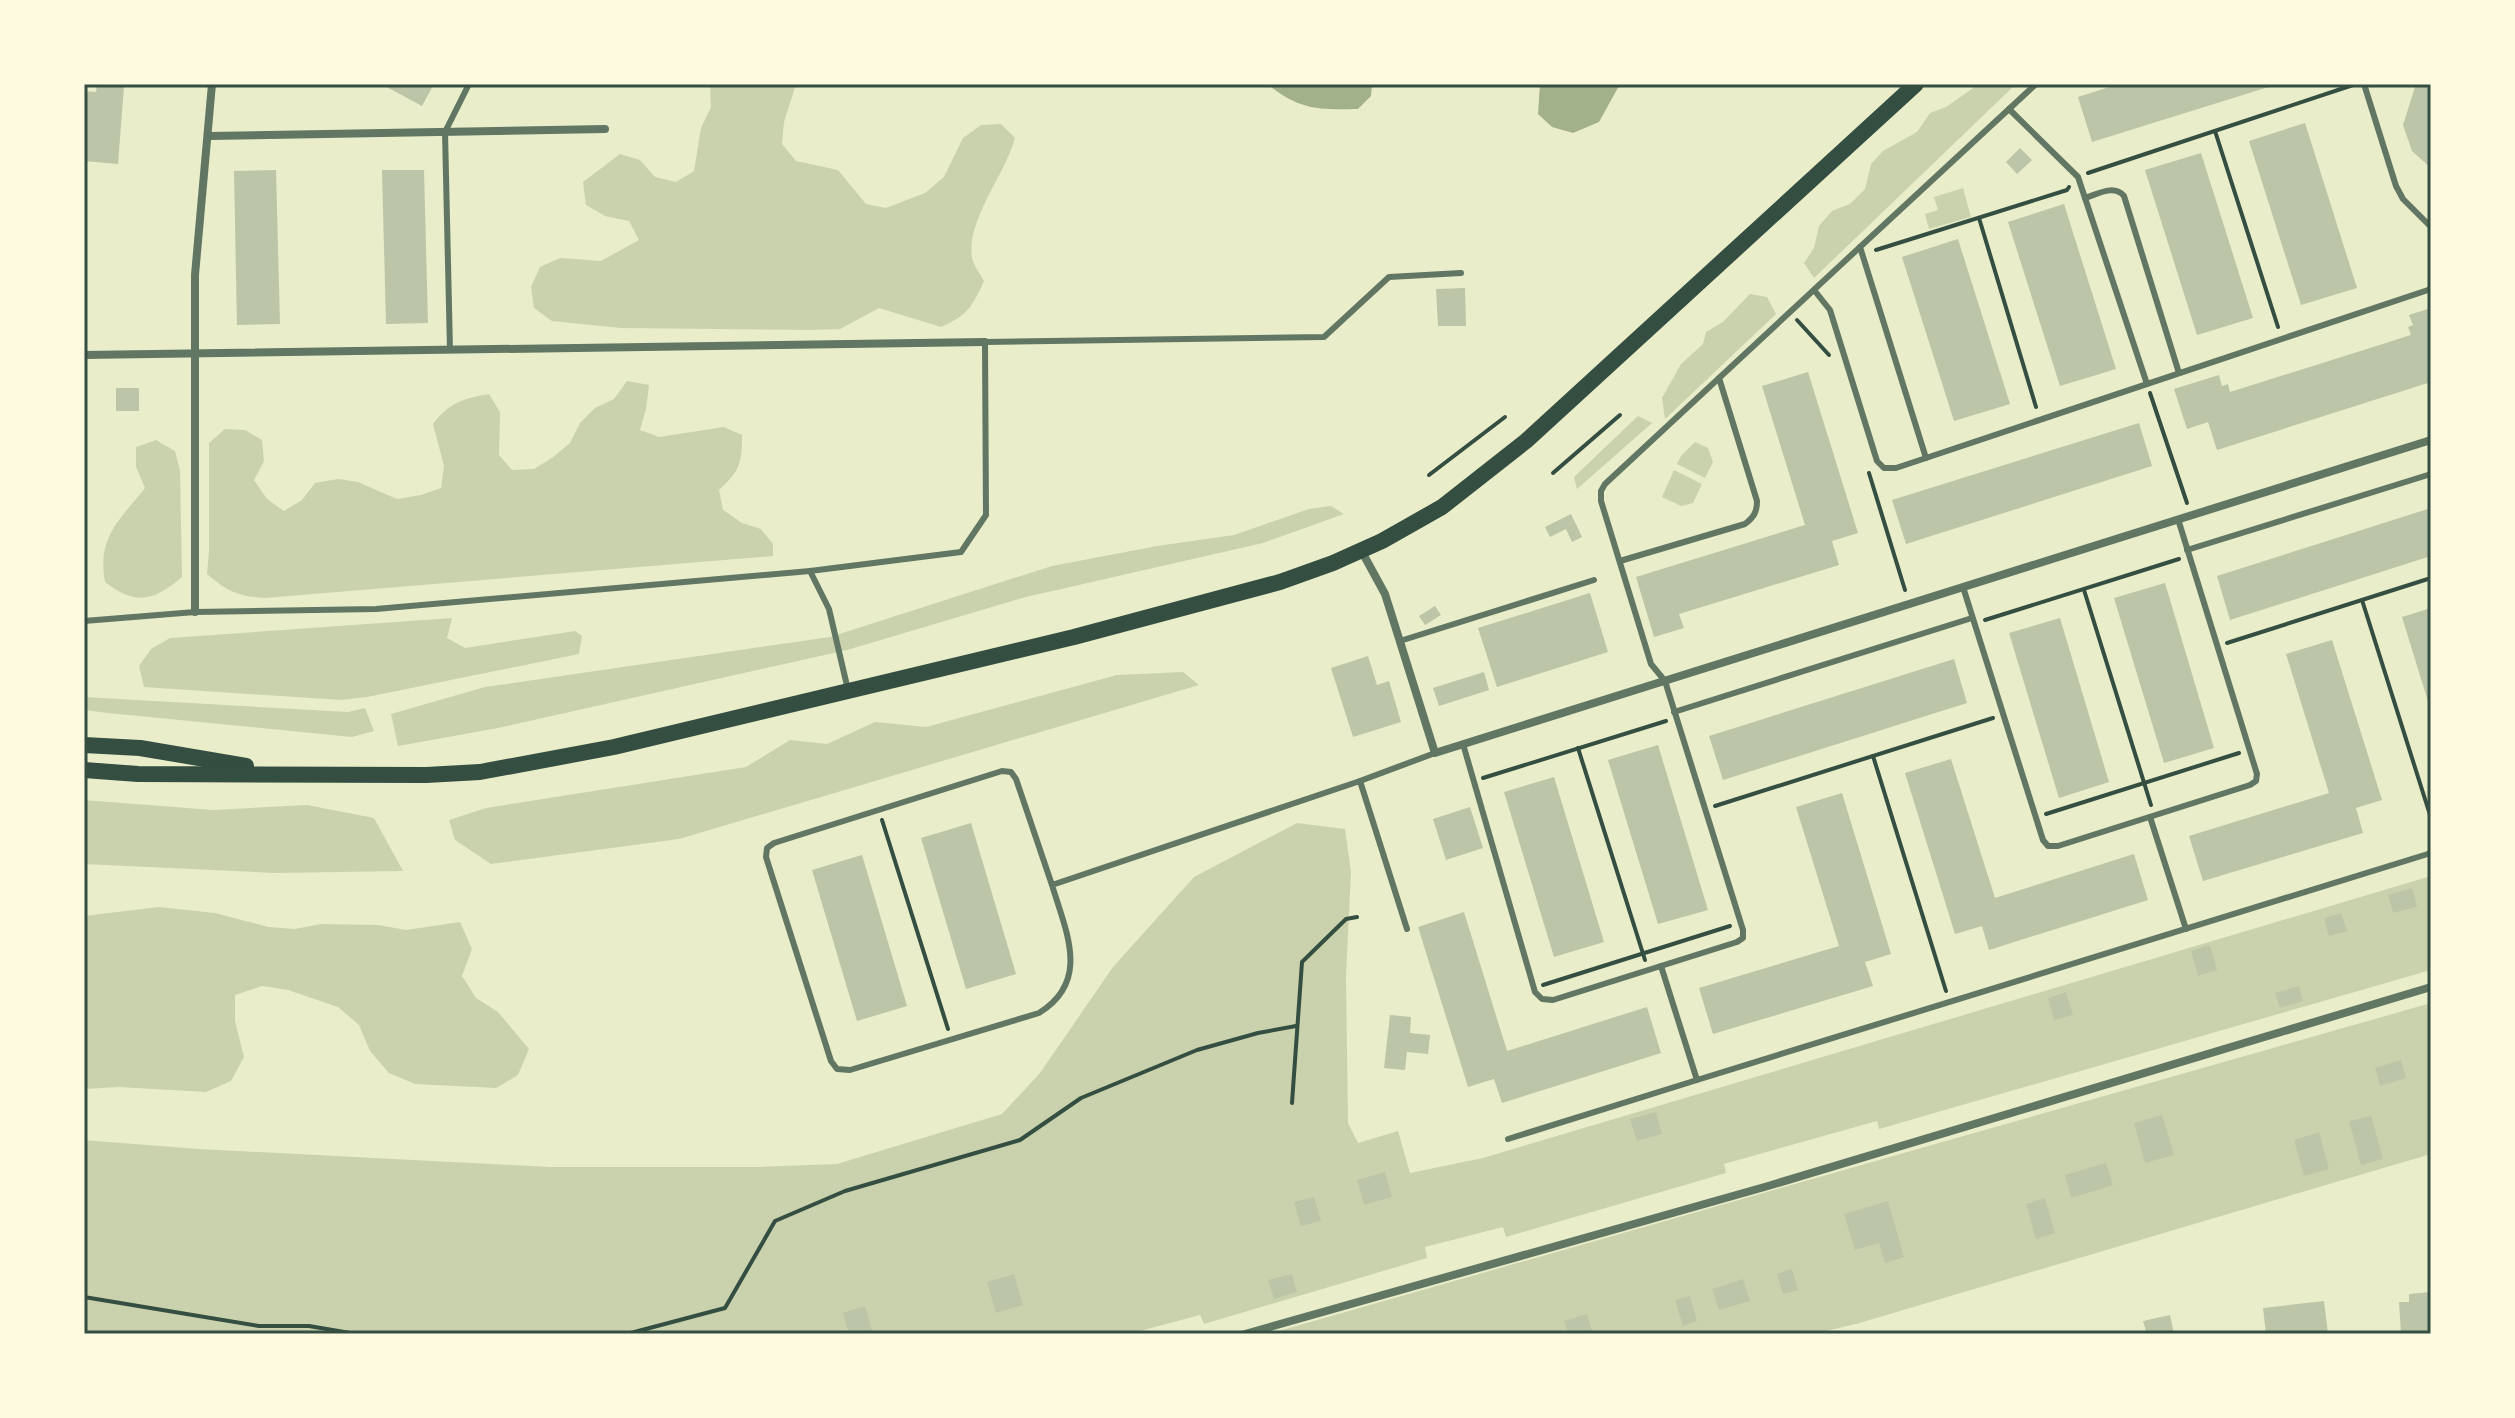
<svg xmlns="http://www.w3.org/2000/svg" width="2515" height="1418" font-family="Bitter,serif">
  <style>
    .green { fill: #cad2ad }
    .water { fill: #a3b18a }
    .building { fill: #bcc5a7 }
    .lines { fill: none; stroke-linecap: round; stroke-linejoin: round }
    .path { stroke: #344e41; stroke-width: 4 }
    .service { stroke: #617663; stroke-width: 6 }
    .minor { stroke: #617663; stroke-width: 8 }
    .secondary { stroke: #344e41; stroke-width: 16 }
    .neatline { fill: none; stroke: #344e41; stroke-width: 3 }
  </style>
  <rect width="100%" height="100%" fill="#e9edc9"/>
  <g class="green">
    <path d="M710 84H796L784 122 782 144 796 161 838 170 866 204 886 208 925 193 944 177 963 138 981 125 1001 124 1015 138C1005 175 966 220 972 258 974 266 980 274 984 281 972 307 968 315 941 327L879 308 840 329 812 330 621 328 552 321 534 308 531 287 540 267 560 258 601 261 639 240 629 221 605 216 586 205 583 182 620 154 640 160 655 177 676 182 694 171 701 128 711 107Z"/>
    <path d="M1979 84H2016L1814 278 1804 263 1814 248 1819 226 1832 211 1850 204 1865 189 1871 164 1883 151 1917 132 1930 113 1946 107Z"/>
    <path d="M1963 188 1971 217 1929 229 1925 214 1938 210 1934 197Z"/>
    <path d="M1750 294 1767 297 1776 314 1665 419 1662 398 1681 364 1703 344 1706 332 1723 322Z"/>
    <path d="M627 381 649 385 646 409 640 430 659 437 724 427 742 435C742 463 740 471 719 490L723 510 742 523 761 529 773 544V556L264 598C237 596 227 591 207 574L209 551V443L225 429 245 430 262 440 264 461 254 480 267 499 284 511 302 500 315 483 338 479 358 482 397 499 421 495 441 488 444 466 433 424C450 402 462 399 489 394L500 412 499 455 512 470 534 469 552 458 570 443 580 423 595 408 614 399Z"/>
    <path d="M1638 416 1652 423 1577 489 1574 477Z"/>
    <path d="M156 440 175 451 180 471 182 577C154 601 136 606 105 582 97 537 119 521 145 488L136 467V447Z"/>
    <path d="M1695 442 1708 448 1713 462 1705 478 1677 464 1681 456Z"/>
    <path d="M1674 470 1702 484 1693 503 1681 506 1662 497Z"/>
    <path d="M1331 506 1344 514 1263 543 1026 597 847 650 498 728 398 746 391 714 485 687 830 637 1052 566 1157 546 1234 535 1309 509Z"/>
    <path d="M452 618 447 638 465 648 575 631 582 636 579 654 367 697 341 700 144 687 139 666 151 649 170 638Z"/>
    <path d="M1183 672 1199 685 679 839 491 864 455 840 449 820 486 808 746 767 790 740 827 744 875 722 926 727 1117 675Z"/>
    <path d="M84 697 348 712 365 708 374 731 352 737 108 713 84 710Z"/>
    <path d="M84 800 213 810 307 805 374 818 403 871 275 873 84 864Z"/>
    <path d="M1297 823 1345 829 1351 872 1346 976 1348 1123 1358 1143 1398 1131 1410 1173 1483 1158 2431 876V970L1879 1129 1877 1121 1724 1164 1726 1173 1506 1237 1503 1227 1425 1247 1427 1258 1204 1324 1200 1315 1129 1334H84V1140L198 1149 550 1167H757L837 1164 1002 1114 1040 1073 1113 967 1194 877Z"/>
    <path d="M159 907 215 913 268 927 295 929 321 924 378 925 406 930 460 922 472 949 462 976 476 998 498 1012 529 1049 518 1075 496 1088 415 1084 389 1073 370 1051 359 1025 338 1007 288 990 262 986 235 995V1021L244 1057 231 1081 206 1092 119 1087 84 1089V916Z"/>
    <path d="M2431 1003V1154L1856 1324 1813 1334H1268Z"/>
  </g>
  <g class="water">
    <path d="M1267 84H1372L1371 96 1358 109C1317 110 1300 110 1267 84Z"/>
    <path d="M1540 84H1620L1599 122 1573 133 1552 127 1538 114Z"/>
  </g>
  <g class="building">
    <path d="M97 84 124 86 118 164 84 161V91L96 92Z"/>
    <path d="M381 84H434L422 106Z"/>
    <path d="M2119 84H2275V85L2092 142 2078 97Z"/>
    <path d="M2416 84H2431V123L2428 133 2431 136V168L2412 151 2403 125Z"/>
    <path d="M2305 123 2357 288 2301 305 2249 141Z"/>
    <path d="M2020 148 2032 160 2017 174 2006 162Z"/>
    <path d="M2201 153 2253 318 2197 335 2145 170Z"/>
    <path d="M276 170 280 324 237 325 234 171Z"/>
    <path d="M382 170H424L428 323 386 324Z"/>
    <path d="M2064 204 2116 369 2060 386 2008 222Z"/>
    <path d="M1958 239 2010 404 1954 421 1902 257Z"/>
    <path d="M1465 288 1466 326H1438L1436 289Z"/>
    <path d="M2431 308V382L2217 450 2208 422 2187 429 2174 389 2219 375 2222 386 2228 384 2230 392 2351 354 2411 335 2408 327 2413 325 2409 315Z"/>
    <path d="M1808 372 1858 533 1832 541 1839 565 1679 614 1684 628 1654 637 1636 577 1805 525 1762 386Z"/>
    <rect x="116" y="388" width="23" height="23"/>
    <path d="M2139 423 2152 466 1906 544 1892 500Z"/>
    <path d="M2431 508V556L2230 620 2217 576Z"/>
    <path d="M1571 514 1582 537 1572 542 1566 529 1550 537 1545 527Z"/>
    <path d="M2165 583 2214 748 2164 763 2114 598Z"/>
    <path d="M1590 593 1608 652 1497 687 1478 628Z"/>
    <path d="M1435 606 1441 615 1425 625 1419 616Z"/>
    <path d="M2431 608V708H2430L2402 617Z"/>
    <path d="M2060 618 2109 782 2059 798 2009 633Z"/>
    <path d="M2332 640 2382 800 2356 808 2363 833 2203 881 2189 836 2329 793 2286 654Z"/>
    <path d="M1368 656 1377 685 1389 681 1401 722 1353 737 1331 668Z"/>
    <path d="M1954 659 1967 703 1723 780 1709 736Z"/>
    <path d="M1484 672 1489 690 1439 706 1433 688Z"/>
    <path d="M1658 745 1708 910 1658 924 1608 760Z"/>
    <path d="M1951 759 1995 898 2134 854 2148 900 1989 950 1982 926 1955 934 1905 773Z"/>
    <path d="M1554 777 1604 942 1554 957 1504 792Z"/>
    <path d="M1842 793 1891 954 1865 962 1873 986 1713 1034 1699 988 1839 946 1796 807Z"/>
    <path d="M1470 807 1483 848 1446 860 1433 819Z"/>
    <path d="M971 823 1016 974 966 989 921 838Z"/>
    <path d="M862 855 907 1006 857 1021 812 870Z"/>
    <path d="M2412 888 2417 907 2393 913 2388 895Z"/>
    <path d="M1464 912 1507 1051 1647 1007 1661 1053 1502 1103 1494 1079 1468 1087 1418 927Z"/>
    <path d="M2341 913 2347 931 2329 936 2324 918Z"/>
    <path d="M2210 945 2217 970 2198 976 2191 951Z"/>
    <path d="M2299 986 2303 1001 2280 1008 2275 993Z"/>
    <path d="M2066 992 2073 1015 2054 1020 2048 998Z"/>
    <path d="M1390 1015 1411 1017 1410 1033 1430 1035 1428 1054 1407 1052 1405 1070 1384 1068Z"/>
    <path d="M2401 1060 2406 1078 2380 1086 2375 1068Z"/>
    <path d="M1656 1112 1662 1134 1637 1141 1630 1119Z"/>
    <path d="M2162 1115 2174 1155 2145 1163 2134 1123Z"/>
    <path d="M2371 1116 2383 1159 2361 1165 2349 1121Z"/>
    <path d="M2319 1132 2329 1169 2304 1176 2294 1140Z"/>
    <path d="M2106 1163 2113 1185 2071 1198 2065 1175Z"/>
    <path d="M1385 1172 1392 1197 1364 1205 1357 1180Z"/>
    <path d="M1314 1197 1321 1221 1301 1226 1294 1202Z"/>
    <path d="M2045 1198 2055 1233 2036 1239 2026 1204Z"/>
    <path d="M1888 1201 1904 1257 1885 1263 1879 1243 1855 1250 1844 1214Z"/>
    <path d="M1792 1269 1798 1290 1783 1294 1777 1274Z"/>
    <path d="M1014 1274 1023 1305 996 1313 987 1282Z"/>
    <path d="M1292 1274 1297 1292 1274 1299 1268 1280Z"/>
    <path d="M1743 1279 1750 1301 1719 1310 1712 1289Z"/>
    <path d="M2431 1292V1334H2401L2399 1302H2409V1294Z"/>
    <path d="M1690 1296 1697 1321 1683 1326 1675 1300Z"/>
    <path d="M2324 1301 2328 1334H2266L2263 1308Z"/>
    <path d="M865 1306 873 1334H849L843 1313Z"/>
    <path d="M1587 1314 1593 1334H1568L1564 1321Z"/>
    <path d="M2170 1315 2174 1334H2138L2146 1331 2143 1321Z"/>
  </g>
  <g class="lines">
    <g class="path">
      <path d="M2215 131 2278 327"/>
      <path d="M2088 173 2353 85"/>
      <path d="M1979 218 2036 407"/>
      <path d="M1876 250 2067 190 2069 187"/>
      <path d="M1797 320 1829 355"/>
      <path d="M2150 393 2187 503"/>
      <path d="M1553 473 1620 415"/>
      <path d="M1869 473 1905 590"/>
      <path d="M1429 475 1505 417"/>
      <path d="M2084 590 2151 805"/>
      <path d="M2362 600 2431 818"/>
      <path d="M1985 620 2179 559"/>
      <path d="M2227 643 2431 578"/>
      <path d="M1578 748 1645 960"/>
      <path d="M1873 756 1946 991"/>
      <path d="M1483 778 1666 721"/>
      <path d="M1715 806 1993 718"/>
      <path d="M2046 814 2239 753"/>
      <path d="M882 820 948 1029"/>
      <path d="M1543 985 1730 926"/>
      <path d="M1292 1103 1302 962 1346 919 1357 917"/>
      <path d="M84 1297 259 1326H309L356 1334"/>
      <path d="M627 1334 725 1308 775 1221 845 1191 1020 1140 1081 1098 1197 1050 1258 1033 1296 1026"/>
    </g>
    <g class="service">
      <path d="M2036 84 1860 247 1926 458 2431 289"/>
      <path d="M2364 84 2396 186 2403 199 2431 227"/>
      <path d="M2009 109 2078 177 2147 384"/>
      <path d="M2085 198C2098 194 2114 184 2124 196L2179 373"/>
      <path d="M1814 290 1830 310 1877 461 1884 468H1896L1926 458"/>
      <path d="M450 350 445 132 469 84"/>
      <path d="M2187 550 2431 474"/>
      <path d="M1620 561 1745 524C1754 517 1757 512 1757 501L1719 378"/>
      <path d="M810 571 829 609 848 690"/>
      <path d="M1963 587 2043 840 2048 846H2058L2250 785 2256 781 2257 774 2178 519"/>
      <path d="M84 621 195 612 376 609 810 571 961 552 986 515 985 342 1324 337 1389 277 1461 273"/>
      <path d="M1400 641 1594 580"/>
      <path d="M1674 712 1972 618"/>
      <path d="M1463 744 1535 992 1542 999 1553 1000 1737 942 1743 938V930L1665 681 1651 664 1601 501V491L1605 484 1860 247"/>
      <path d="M1360 781 1407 929"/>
      <path d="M2150 817 2186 929"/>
      <path d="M1052 885C1066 932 1091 981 1039 1013L850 1070 837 1069 831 1061 766 857 767 848 774 843 1002 771 1011 772 1016 779 1052 885 1360 781 1435 753"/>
      <path d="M1661 966 1697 1080 2431 853"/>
      <path d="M1508 1139 1697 1080"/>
    </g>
    <g class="minor">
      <path d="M209 136 605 129"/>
      <path d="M84 355 985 342"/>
      <path d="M1361 550 1385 594 1435 753 2431 440"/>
      <path d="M195 612V275L212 84"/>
      <path d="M1245 1334 1768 1186 2431 987"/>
    </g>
    <g class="secondary">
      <path d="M84 745 140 748 246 766"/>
      <path d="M84 770 138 774 426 775 480 772 614 747 1074 637 1280 582 1333 563 1382 541 1442 507 1526 441 1916 84"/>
    </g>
  </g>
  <rect width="2515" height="1418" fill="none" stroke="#fefae0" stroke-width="172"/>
  <rect x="86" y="86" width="2343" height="1246" class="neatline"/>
</svg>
